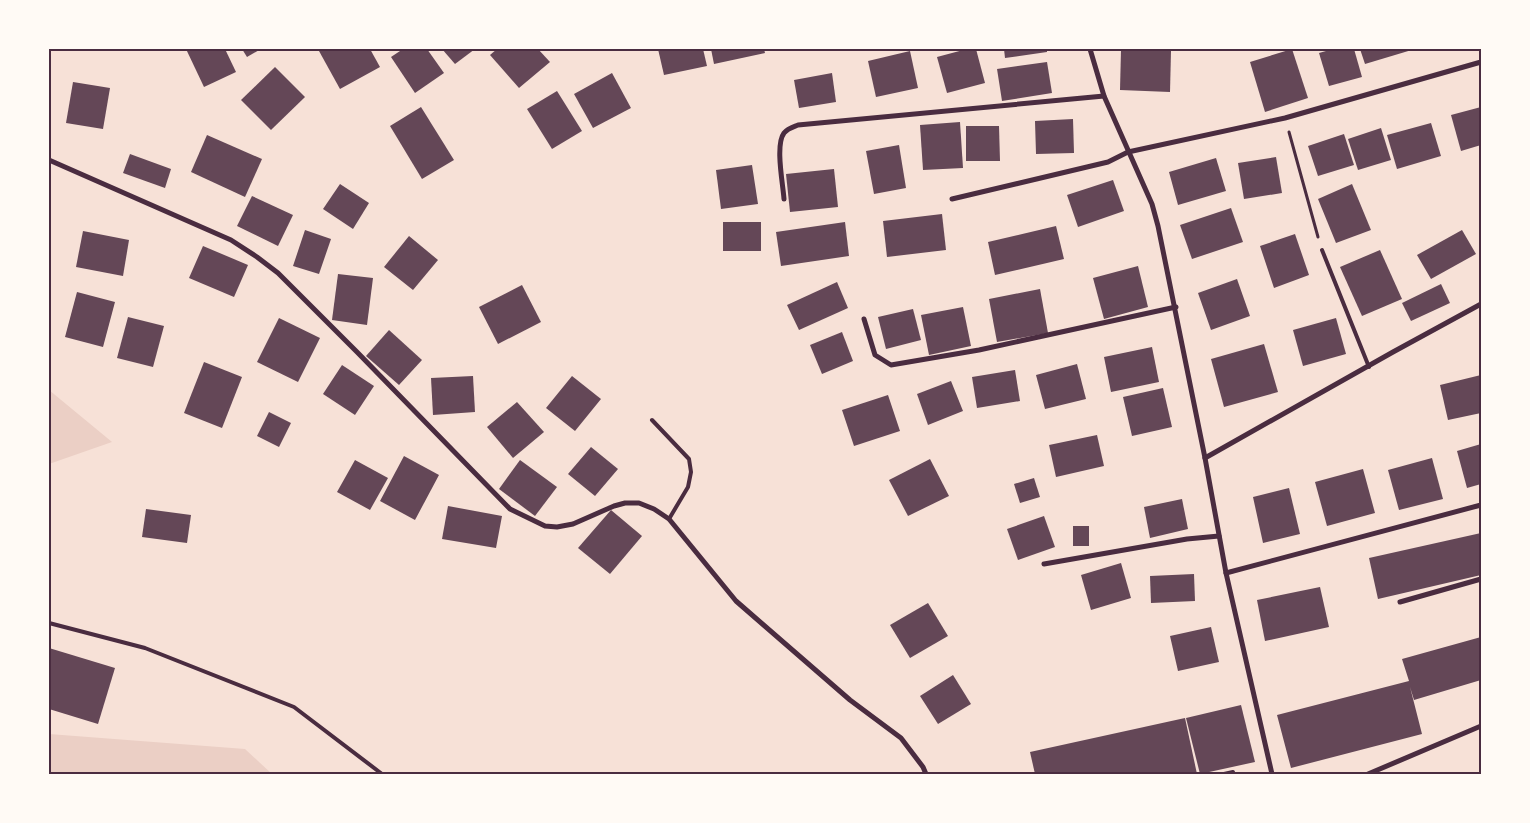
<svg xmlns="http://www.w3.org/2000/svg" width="1530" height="823" font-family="'Playfair Display',serif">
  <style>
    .green { fill: #ebcfc5 }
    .building { fill: #644757 }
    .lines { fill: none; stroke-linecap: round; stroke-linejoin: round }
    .path { stroke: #4a2c40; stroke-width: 3 }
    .service { stroke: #4a2c40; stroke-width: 4 }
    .minor { stroke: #4a2c40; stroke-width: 5 }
    .neatline { fill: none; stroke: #4a2c40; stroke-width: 2 }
  </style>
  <rect width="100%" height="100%" fill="#f7e1d7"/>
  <g class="green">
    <path d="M49 390 112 442 49 464Z"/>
    <path d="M49 734 245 749 272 774H49Z"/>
  </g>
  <g class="building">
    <path d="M186 49H225L236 72 204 87Z"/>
    <path d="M242 49H261L247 57Z"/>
    <path d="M322 49H370L380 67 340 89 319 51Z"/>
    <path d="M403 49H427L444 73 415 93 391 57Z"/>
    <path d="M442 49H475L455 64Z"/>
    <path d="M497 49H538L550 62 519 88 490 55Z"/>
    <path d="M658 49H703L707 66 664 75Z"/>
    <path d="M711 49H764L765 53 714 64Z"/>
    <path d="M967 49H976L985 83 947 93 937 57Z"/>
    <path d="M1004 49H1047V52L1005 58Z"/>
    <path d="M1292 49 1308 98 1265 112 1250 62Z"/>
    <path d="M1333 49H1354L1362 77 1329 86 1319 53Z"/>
    <path d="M1360 49H1415L1365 64Z"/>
    <path d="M1121 50 1171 51 1170 92 1120 90Z"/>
    <path d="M910 51 918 88 876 97 868 61Z"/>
    <path d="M1047 62 1052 93 1002 101 997 69Z"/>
    <path d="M275 67 305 97 271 130 241 100Z"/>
    <path d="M612 73 631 108 593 128 574 94Z"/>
    <path d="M832 73 836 102 799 108 794 80Z"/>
    <path d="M73 82 110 88 103 129 66 123Z"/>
    <path d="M557 91 582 131 552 149 527 109Z"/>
    <path d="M421 107 454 160 422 179 390 126Z"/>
    <path d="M1481 107V145L1461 151 1451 115Z"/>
    <path d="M1073 119 1074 153 1036 154 1035 121Z"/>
    <path d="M960 122 963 168 923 170 920 125Z"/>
    <path d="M1431 123 1441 156 1397 169 1387 135Z"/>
    <path d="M966 126H999L1000 161H966Z"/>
    <path d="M1381 128 1391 160 1358 170 1348 139Z"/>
    <path d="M1344 134 1354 165 1318 176 1308 146Z"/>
    <path d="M207 135 262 159 245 197 191 172Z"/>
    <path d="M899 145 906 188 874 194 866 151Z"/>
    <path d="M130 154 171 169 165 188 123 173Z"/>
    <path d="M1276 157 1282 193 1244 199 1238 163Z"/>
    <path d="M1216 158 1226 191 1178 205 1169 172Z"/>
    <path d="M752 165 758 204 721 209 716 170Z"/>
    <path d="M834 169 838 207 790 212 786 174Z"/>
    <path d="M1113 180 1124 211 1078 227 1067 195Z"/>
    <path d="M340 184 369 203 353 229 323 209Z"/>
    <path d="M1352 184 1371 230 1336 243 1318 199Z"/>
    <path d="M252 196 293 215 278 246 237 226Z"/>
    <path d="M1231 208 1243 242 1192 259 1180 225Z"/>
    <path d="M942 214 946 250 887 257 883 221Z"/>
    <rect x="723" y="222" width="38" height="29"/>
    <path d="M845 222 849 256 781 266 776 232Z"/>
    <path d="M1056 226 1064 259 995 275 988 242Z"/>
    <path d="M305 230 331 239 319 274 293 266Z"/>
    <path d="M1462 230 1476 254 1431 279 1417 255Z"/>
    <path d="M83 231 129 240 123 276 76 267Z"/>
    <path d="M1295 234 1309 275 1274 288 1260 246Z"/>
    <path d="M409 236 438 260 413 290 384 267Z"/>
    <path d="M203 246 248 265 234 297 189 278Z"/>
    <path d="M1380 250 1402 299 1362 316 1340 267Z"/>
    <path d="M1138 266 1148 307 1104 319 1093 278Z"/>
    <path d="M338 274 373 278 367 325 332 320Z"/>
    <path d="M1237 279 1250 316 1211 330 1198 293Z"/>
    <path d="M837 282 848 308 799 330 787 305Z"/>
    <path d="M1441 284 1450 303 1411 321 1402 303Z"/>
    <path d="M522 285 541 322 498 344 479 307Z"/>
    <path d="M1040 289 1048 333 997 342 989 299Z"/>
    <path d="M77 292 115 302 103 347 65 337Z"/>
    <path d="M963 307 971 346 929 355 921 315Z"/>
    <path d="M913 309 921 340 886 349 878 317Z"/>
    <path d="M128 317 164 326 153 367 117 358Z"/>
    <path d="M279 318 320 338 298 382 257 362Z"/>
    <path d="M1336 318 1346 354 1303 366 1293 330Z"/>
    <path d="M389 330 422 360 399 385 366 356Z"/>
    <path d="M842 332 853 361 822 374 810 345Z"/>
    <path d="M1264 344 1278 392 1224 407 1211 359Z"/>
    <path d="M1152 347 1159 382 1111 392 1104 357Z"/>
    <path d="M204 362 242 377 222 428 184 413Z"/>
    <path d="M1077 364 1086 399 1045 409 1036 375Z"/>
    <path d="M342 365 374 386 355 415 323 394Z"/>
    <path d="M1015 370 1020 401 977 408 972 377Z"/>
    <path d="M1481 375V413L1448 420 1440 385Z"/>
    <path d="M473 376 475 412 433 415 431 378Z"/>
    <path d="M572 376 601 399 575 431 546 408Z"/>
    <path d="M951 381 963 411 928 425 917 394Z"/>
    <path d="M1163 388 1172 427 1132 436 1123 397Z"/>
    <path d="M888 395 900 431 854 446 842 410Z"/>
    <path d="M517 402 544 432 513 458 487 427Z"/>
    <path d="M269 412 291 423 279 447 257 436Z"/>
    <path d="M1097 435 1104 466 1056 477 1049 445Z"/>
    <path d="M1481 444V484L1467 488 1457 451Z"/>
    <path d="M591 447 618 469 595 496 568 474Z"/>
    <path d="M404 456 439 475 415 520 380 501Z"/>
    <path d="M1432 458 1443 499 1399 510 1388 470Z"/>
    <path d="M930 459 949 496 908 516 889 480Z"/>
    <path d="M355 460 388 478 370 510 337 492Z"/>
    <path d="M520 460 557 487 535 516 499 489Z"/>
    <path d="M1363 469 1375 513 1327 526 1315 482Z"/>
    <path d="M1034 478 1040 497 1020 503 1014 484Z"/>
    <path d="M1289 488 1300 534 1263 543 1253 497Z"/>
    <path d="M1182 499 1188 529 1150 538 1144 507Z"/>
    <path d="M448 506 502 516 496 548 442 539Z"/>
    <path d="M146 509 191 515 187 543 142 537Z"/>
    <path d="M611 510 642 536 610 574 578 548Z"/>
    <path d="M1044 516 1055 547 1018 560 1007 529Z"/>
    <rect x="1073" y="526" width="16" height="20"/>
    <path d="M1481 533V575L1378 599 1369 558Z"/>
    <path d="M1121 563 1131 598 1091 610 1081 575Z"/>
    <path d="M1194 574 1195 601 1151 603 1150 576Z"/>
    <path d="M1320 587 1329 627 1265 641 1257 600Z"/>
    <path d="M928 603 948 636 910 658 890 625Z"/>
    <path d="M1211 627 1219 662 1178 671 1170 636Z"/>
    <path d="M1481 637V680L1414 700 1410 687 1422 734 1291 768 1277 715 1409 681 1402 659Z"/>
    <path d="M49 648 115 668 98 724 49 709Z"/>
    <path d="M953 675 971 704 938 724 920 696Z"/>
    <path d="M1241 705 1255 762 1200 774 1186 718Z"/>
    <path d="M1185 718 1197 774H1035L1030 752Z"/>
  </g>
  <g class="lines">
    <path class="path" d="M1289 132 1318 237"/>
    <g class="service">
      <path d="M1322 250 1369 367"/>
      <path d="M652 420 689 459 691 472 688 487 669 519"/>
      <path d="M49 623 145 648 294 707 382 774"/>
      <path d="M1224 774 1233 772"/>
    </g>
    <g class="minor">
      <path d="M1090 49 1104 96 1152 204 1158 226 1205 458 1226 573 1272 774"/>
      <path d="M49 160 231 240 257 257 278 273 357 352 510 509 545 526 557 527 573 524 614 506 625 503H639L654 509 669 519 736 601 850 700 901 738 923 767 926 774"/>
      <path d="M784 199C783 184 775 145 784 133 788 128 793 127 798 125L1104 96"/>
      <path d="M952 199 1108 162 1128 152 1285 118 1481 62"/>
      <path d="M864 319 875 355 891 365 979 350 1176 307"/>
      <path d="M1205 458 1393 352 1481 304"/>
      <path d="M1044 564 1187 539 1219 536"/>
      <path d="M1226 573 1481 505"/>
      <path d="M1400 602 1481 579"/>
      <path d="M1368 774 1481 726"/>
    </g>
  </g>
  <rect width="1530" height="823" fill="none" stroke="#fffaf5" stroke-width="100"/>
  <rect x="50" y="50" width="1430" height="723" class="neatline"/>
</svg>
